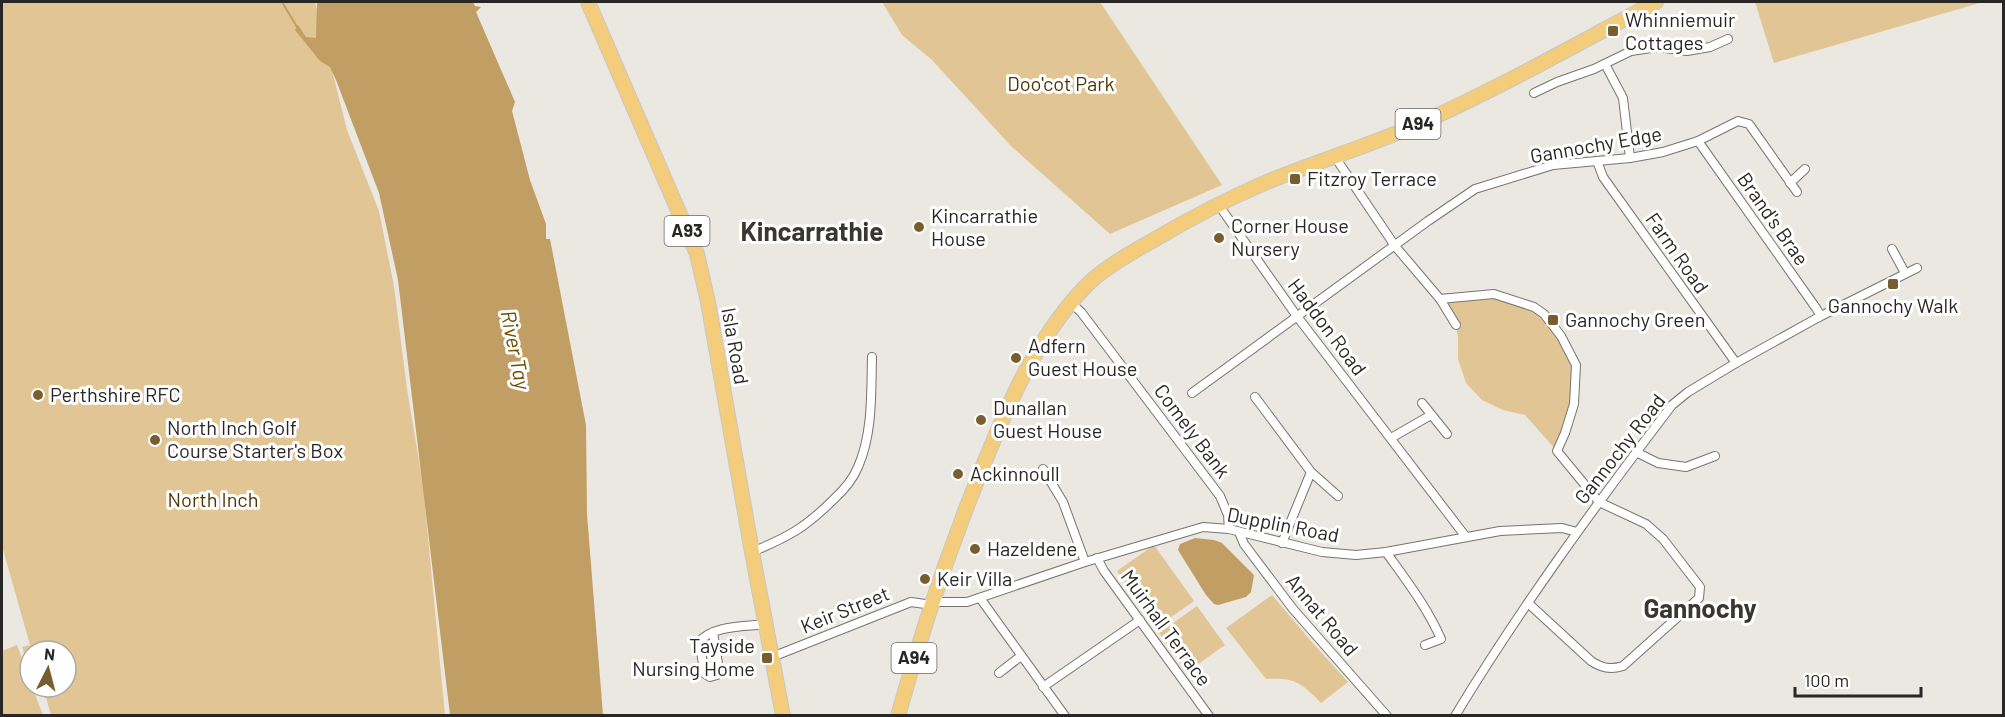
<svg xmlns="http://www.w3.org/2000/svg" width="2005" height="717" font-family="Barlow,sans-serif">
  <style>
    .green { fill: #e2c594 }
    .water { fill: #c19f64 }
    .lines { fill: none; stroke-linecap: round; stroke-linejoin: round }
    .stream { stroke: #c19f64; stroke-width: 2 }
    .street-casing { stroke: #77746f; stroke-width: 10 }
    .primary-casing { stroke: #c7c7c6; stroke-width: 16 }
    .street { stroke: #fff; stroke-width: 8 }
    .primary { stroke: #f4cd7c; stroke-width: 14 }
    .poi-dot { fill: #785e2f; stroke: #fff; stroke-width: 2 }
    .labels { text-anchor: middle; stroke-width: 6; stroke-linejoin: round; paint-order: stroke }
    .shield { fill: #fff; stroke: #696866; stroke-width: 1.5 }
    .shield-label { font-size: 18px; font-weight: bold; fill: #292725 }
    .poi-label { font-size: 20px; fill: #292725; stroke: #fff; text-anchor: start }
    .park-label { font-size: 20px; fill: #4e3604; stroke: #fff }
    .street-label { font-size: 20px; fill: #292725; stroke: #fff }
    .water-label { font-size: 21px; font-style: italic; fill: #704e00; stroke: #fff }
    .district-label { font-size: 26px; font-weight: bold; fill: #3a3732; stroke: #fff }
  </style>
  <rect width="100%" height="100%" fill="#ebe8e2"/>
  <g class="green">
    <path d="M2 2H315L347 130 379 211 394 286 407 389 423 485 445 715H51L43 687H66V651H30V671L22 647 30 645 2 546Z"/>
    <path d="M882 2H1100L1222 185 1110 234 1011 146 932 60 902 35Z"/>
    <path d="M1755 2H1983L1774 63Z"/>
    <path d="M1494 294 1544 314 1576 365 1574 404 1557 451 1525 415 1503 410 1482 400 1466 383 1458 359V338L1456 325 1440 299Z"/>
    <path d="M1154 545 1194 601 1157 627 1117 571Z"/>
    <path d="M1272 595 1310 640 1348 682 1321 703C1300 682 1296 678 1266 679L1226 628Z"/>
    <path d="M1197 606 1225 645 1187 672 1159 633Z"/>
    <path d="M17 645 30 680V687H32L43 715H2V651Z"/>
  </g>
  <g class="water">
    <path d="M317 2H473L475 6 481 7 476 12 515 102 512 111 530 180 546 224V239H550L586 425 587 514 603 715H450L398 280 379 193 336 80 330 67 320 61 295 30 298 25 306 37 316 38Z"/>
    <path d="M1195 538 1214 540 1222 543 1254 575 1251 592 1246 597 1218 605 1214 604 1206 595 1178 550 1180 544Z"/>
  </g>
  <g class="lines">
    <path class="stream" d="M282 2 297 27"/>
    <defs>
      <g id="street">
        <path d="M1605 64 1623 98 1630 158"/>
        <path d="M1534 93 1557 82 1594 69 1631 51 1658 47 1687 51 1710 47 1728 39"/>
        <path d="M1698 141 1816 308 1819 313V317"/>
        <path d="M1335 157 1395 246 1440 299 1494 294 1534 307 1544 314 1561 336 1576 365 1574 404 1565 433 1557 451 1599 502 1646 524 1663 539 1700 587 1699 598 1623 666C1610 670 1602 668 1591 661L1528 603"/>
        <path d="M1597 161 1603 177 1736 363"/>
        <path d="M1790 183 1805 169"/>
        <path d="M1218 204 1296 315 1466 537"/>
        <path d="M1892 249 1905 273"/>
        <path d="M1440 299 1456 325"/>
        <path d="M1071 303 1081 312 1220 496 1228 515 1229 529"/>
        <path d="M1192 393 1428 221 1475 189 1553 165 1630 158 1663 152 1698 141 1738 121 1749 124 1797 192"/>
        <path d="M1255 397 1311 472 1282 543"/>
        <path d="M1422 403 1447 434"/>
        <path d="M1391 438 1431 415"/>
        <path d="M1636 452 1658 463 1686 467 1715 456"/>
        <path d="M1043 469 1063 502 1085 562"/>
        <path d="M1311 472 1338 496"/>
        <path d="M1239 532 1244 544 1293 609 1387 716"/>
        <path d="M752 552C788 537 805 528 833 500 843 491 853 479 858 467 873 433 871 392 872 357"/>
        <path d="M1386 552C1406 580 1427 607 1441 639L1425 645"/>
        <path d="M1097 558 1104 571 1209 716"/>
        <path d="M980 598 1065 716"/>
        <path d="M713 632 719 670 717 675 710 677 705 674 699 642C713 625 745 627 765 624"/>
        <path d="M772 657 911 602 925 604 932 602H967L1085 562 1203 527 1229 529 1322 552 1356 555 1386 552 1500 531 1562 528 1577 532"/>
        <path d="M999 673 1021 656"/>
        <path d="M1043 687 1140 620"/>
        <path d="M1455 716C1521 607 1595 506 1672 405L1688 392 1736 363 1819 317 1917 268"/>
      </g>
      <g id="primary">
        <path d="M588 2 697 254 708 302 752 552 783 716"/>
        <path d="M898 716C917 647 939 580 964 514 994 438 1026 349 1084 288 1102 269 1129 254 1152 241 1189 219 1227 199 1267 182 1318 161 1372 145 1423 122 1503 86 1579 43 1656 2"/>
      </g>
    </defs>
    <use href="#street" class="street-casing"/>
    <use href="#primary" class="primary-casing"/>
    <use href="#street" class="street"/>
    <use href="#primary" class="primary"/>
  </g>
  <g class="poi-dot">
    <rect x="1607" y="25" width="12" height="12" rx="3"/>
    <rect x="1289" y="173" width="12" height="12" rx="3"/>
    <circle cx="919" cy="227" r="6"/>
    <circle cx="1219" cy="238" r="6"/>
    <rect x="1887" y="278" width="12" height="12" rx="3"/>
    <rect x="1547" y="314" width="12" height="12" rx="3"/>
    <circle cx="1016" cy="358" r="6"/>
    <circle cx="38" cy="395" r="6"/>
    <circle cx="981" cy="420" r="6"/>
    <circle cx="155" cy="440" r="6"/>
    <circle cx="958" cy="474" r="6"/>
    <circle cx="975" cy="549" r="6"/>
    <circle cx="925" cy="579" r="6"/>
    <rect x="761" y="652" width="12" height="12" rx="3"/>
  </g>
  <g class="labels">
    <g class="shield">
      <rect x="1395.5" y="109" width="45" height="30" rx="4.5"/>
      <rect x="664.5" y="216" width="45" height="30" rx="4.5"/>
      <rect x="891.5" y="643" width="45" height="30" rx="4.5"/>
    </g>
    <g class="shield-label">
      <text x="1418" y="130">A94</text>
      <text x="687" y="237">A93</text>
      <text x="914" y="664">A94</text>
    </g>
    <g class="poi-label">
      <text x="1625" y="27">Whinniemuir<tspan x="1625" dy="23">Cottages</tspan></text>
      <text x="1307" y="186">Fitzroy Terrace</text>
      <text x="931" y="223">Kincarrathie<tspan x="931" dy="23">House</tspan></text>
      <text x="1231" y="233">Corner House<tspan x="1231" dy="23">Nursery</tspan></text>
      <text x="1893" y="313" text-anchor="middle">Gannochy Walk</text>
      <text x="1565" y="327">Gannochy Green</text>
      <text x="1028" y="353">Adfern<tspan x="1028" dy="23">Guest House</tspan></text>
      <text x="50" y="402">Perthshire RFC</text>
      <text x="993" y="415">Dunallan<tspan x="993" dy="23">Guest House</tspan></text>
      <text x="167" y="435">North Inch Golf<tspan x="167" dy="23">Course Starter's Box</tspan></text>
      <text x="970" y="481">Ackinnoull</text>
      <text x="987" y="556">Hazeldene</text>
      <text x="937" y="586">Keir Villa</text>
      <text x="755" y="653" text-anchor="end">Tayside<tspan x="755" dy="23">Nursing Home</tspan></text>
    </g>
    <g class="park-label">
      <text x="1061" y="91">Doo'cot Park</text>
      <text x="213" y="507">North Inch</text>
    </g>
    <g class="street-label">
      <text transform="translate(1596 145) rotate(-10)" y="7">Gannochy Edge</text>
      <text transform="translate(1773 219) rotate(55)" y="7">Brand's Brae</text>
      <text transform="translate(1677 253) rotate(55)" y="7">Farm Road</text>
      <text transform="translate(1327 327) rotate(53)" y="7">Haddon Road</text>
      <text transform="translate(735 346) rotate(80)" y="7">Isla Road</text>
      <text transform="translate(1192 431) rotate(53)" y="7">Comely Bank</text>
      <text transform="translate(1620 449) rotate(-52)" y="7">Gannochy Road</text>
      <text transform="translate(1283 525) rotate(11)" y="7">Dupplin Road</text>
      <text transform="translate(845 610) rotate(-22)" y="7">Keir Street</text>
      <text transform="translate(1322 615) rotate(50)" y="7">Annat Road</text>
      <text transform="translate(1166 628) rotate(54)" y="7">Muirhall Terrace</text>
    </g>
    <g class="water-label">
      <text transform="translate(515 350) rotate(79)" y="7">River Tay</text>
    </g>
    <g class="district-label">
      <text x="812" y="241">Kincarrathie</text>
      <text x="1700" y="618">Gannochy</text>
    </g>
  </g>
  <rect width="2005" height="717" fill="none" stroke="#292725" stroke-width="6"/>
  <g transform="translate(48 669) rotate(6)"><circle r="28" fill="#ffffff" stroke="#a9a9a8" stroke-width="1.5"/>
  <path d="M0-4.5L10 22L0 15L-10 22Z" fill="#785e2f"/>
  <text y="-9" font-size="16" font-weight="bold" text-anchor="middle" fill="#292725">N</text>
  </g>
  <path d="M1795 687v9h126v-9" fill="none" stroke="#292725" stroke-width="3"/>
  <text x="1804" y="687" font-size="18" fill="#292725" stroke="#ffffff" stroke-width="4.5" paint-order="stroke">100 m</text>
</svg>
